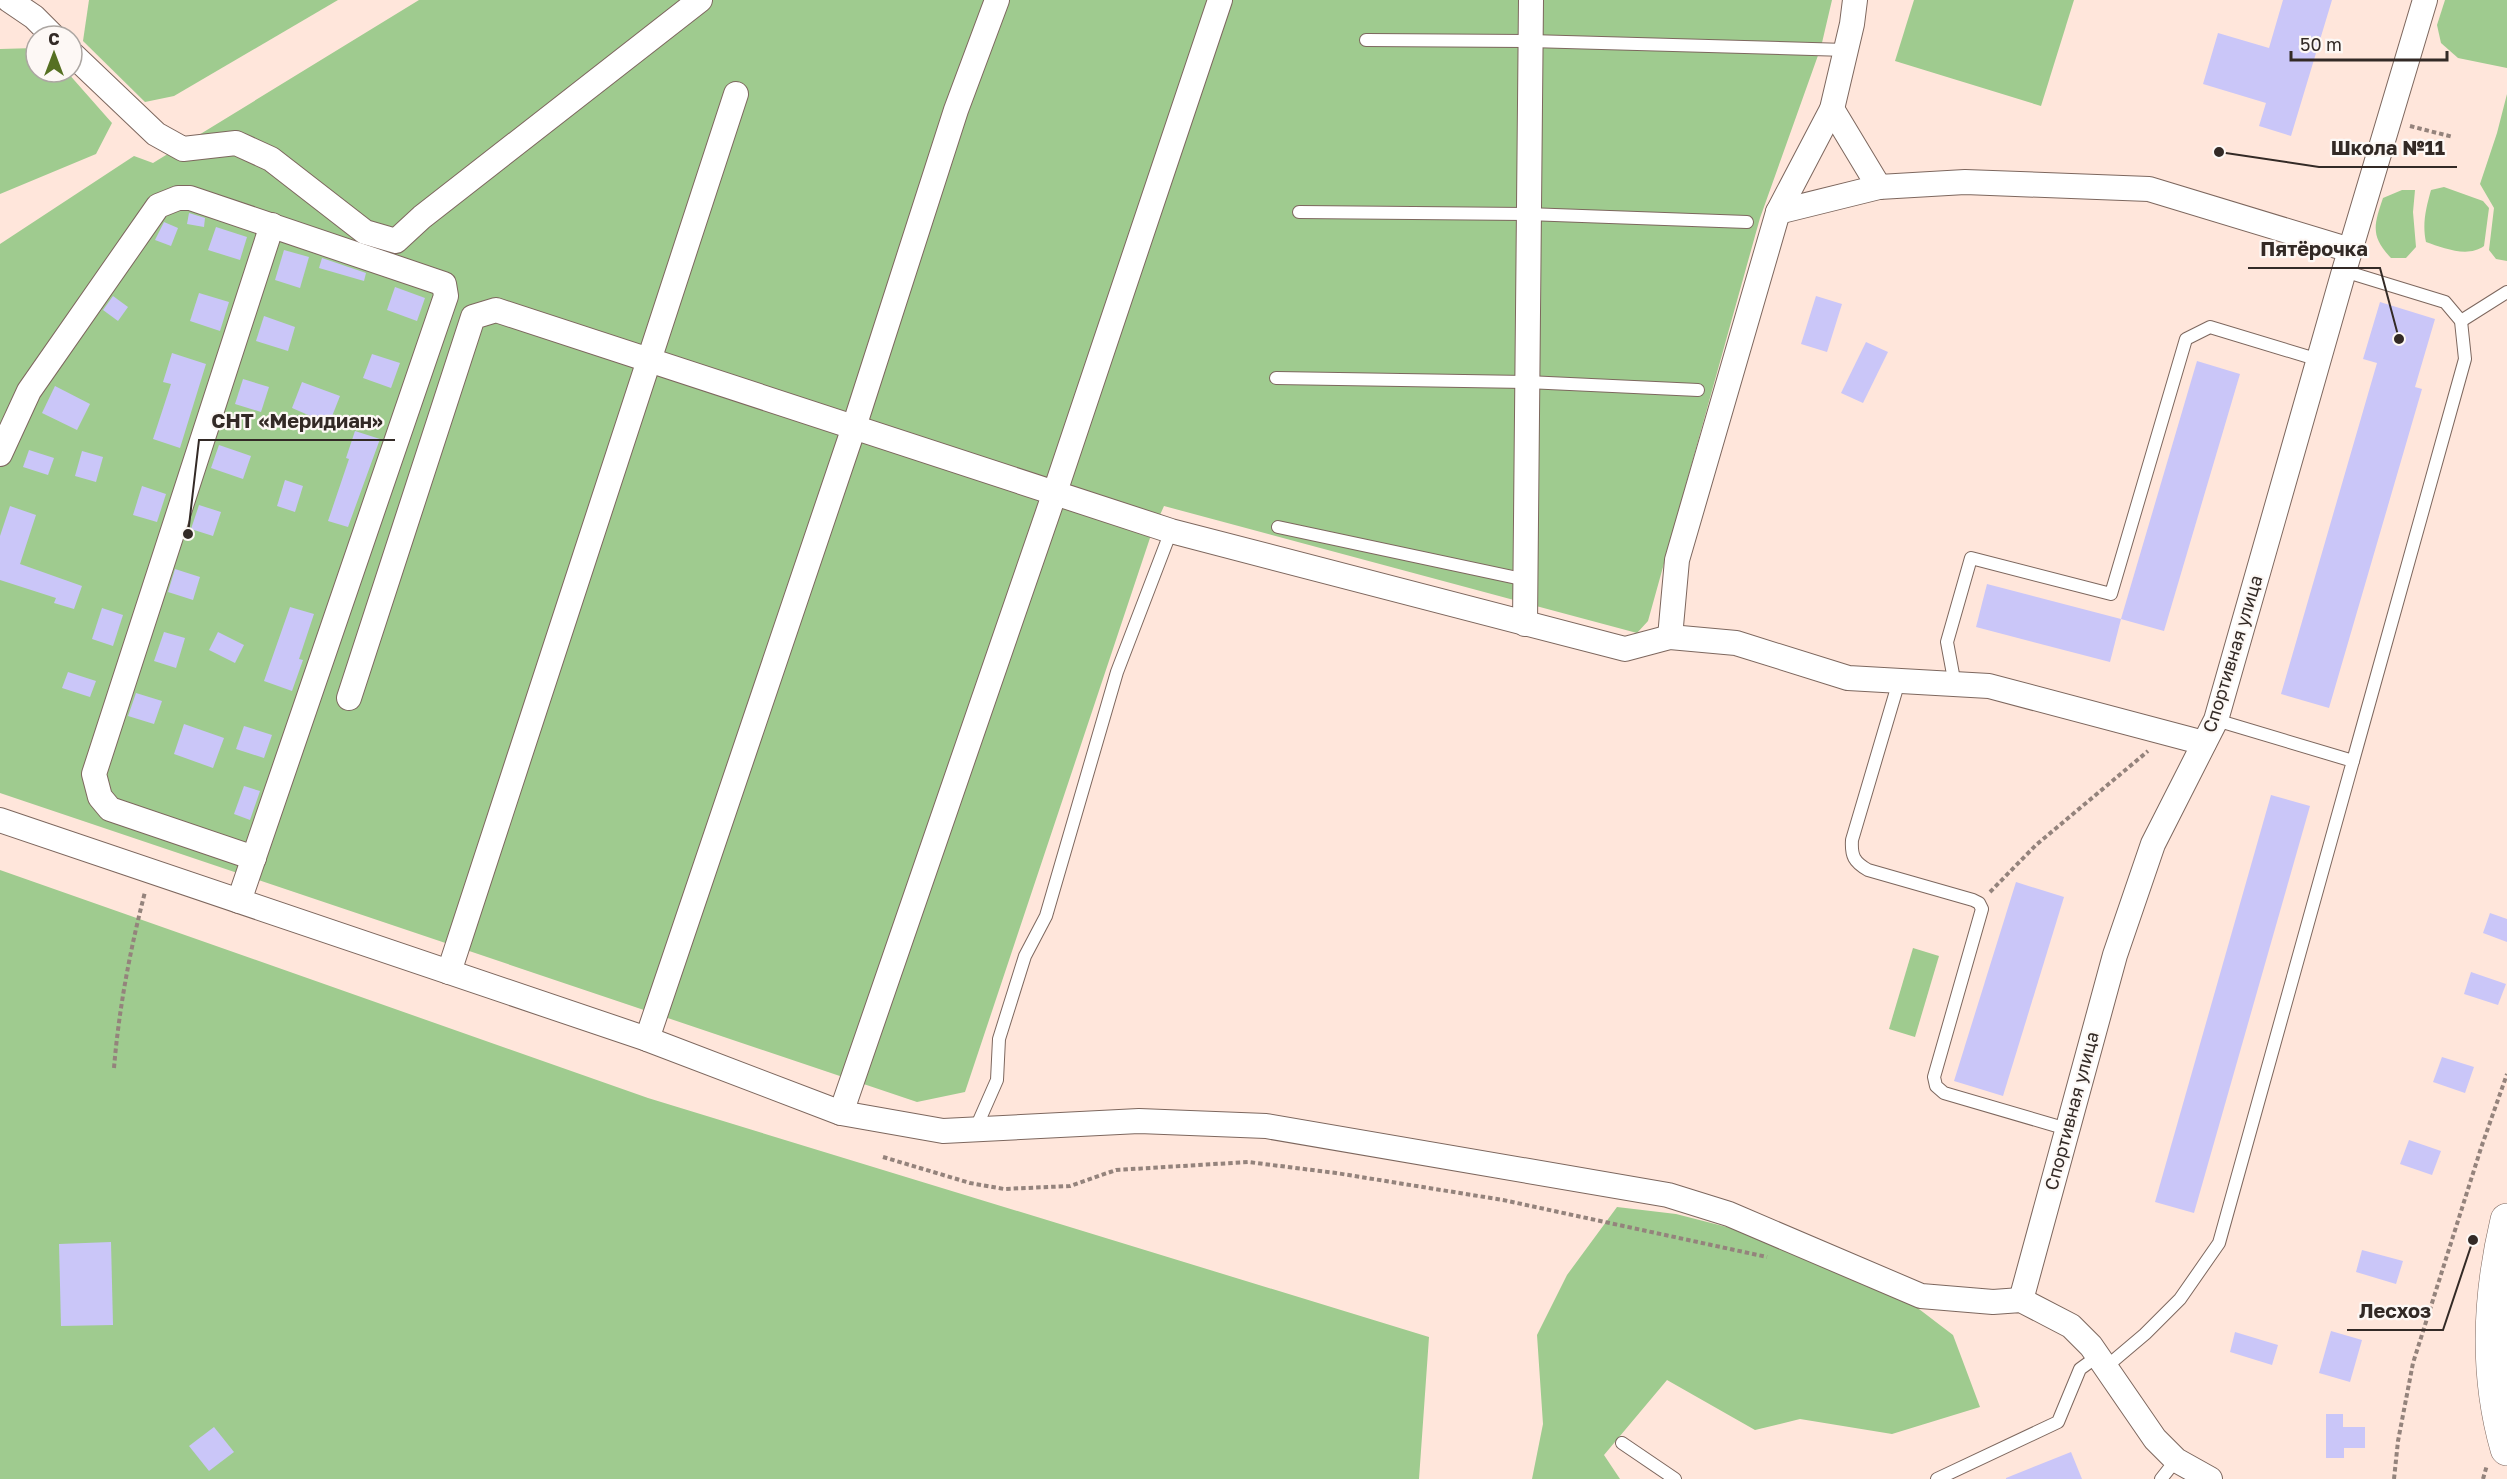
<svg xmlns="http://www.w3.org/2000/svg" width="2507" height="1479" font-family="'Golos Text',sans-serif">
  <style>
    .green { fill: #9fcb8f }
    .building { fill: #cac6f8 }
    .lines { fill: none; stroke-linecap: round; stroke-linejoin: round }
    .lane-casing { stroke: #7d675e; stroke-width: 14 }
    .street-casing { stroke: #7d675e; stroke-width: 26 }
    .secondary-casing { stroke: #7d675e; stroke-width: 34 }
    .path { stroke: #94837c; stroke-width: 4; stroke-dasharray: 4.5 3; stroke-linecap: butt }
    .lane { stroke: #fff; stroke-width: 12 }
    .street { stroke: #fff; stroke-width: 24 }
    .secondary { stroke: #fff; stroke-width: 33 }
    .labels { text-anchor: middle; stroke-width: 4.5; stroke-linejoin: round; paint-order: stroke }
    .street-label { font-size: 18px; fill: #332a26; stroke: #fdf8f5 }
    .leader { fill: none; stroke: #332a26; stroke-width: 2 }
    .callout-dot { fill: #332a26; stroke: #fdf8f5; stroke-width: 2 }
    .callout-label { font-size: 20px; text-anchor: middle; font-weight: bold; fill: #332a26; stroke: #fdf8f5; stroke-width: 4.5; stroke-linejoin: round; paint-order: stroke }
  </style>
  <rect width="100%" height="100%" fill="#ffe6db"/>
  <g class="green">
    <path d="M89 0H338L174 96 145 102 83 41Z"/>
    <path d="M419 0H1832L1821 47 1760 218 1648 621 1637 633 1164 506 1151 535 965 1092 917 1102 0 793V244L134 156 153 163Z"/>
    <path d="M1914 0H2074L2041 106 1895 61Z"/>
    <path d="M2445 0H2507V68L2458 58 2441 43 2437 25Z"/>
    <path d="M36 48V72H67L112 123 96 154 0 194V49Z"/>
    <path d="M2507 94V261L2496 259 2489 250 2494 208 2480 184 2497 133Z"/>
    <path d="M2444 187 2483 201 2489 208 2484 246C2468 258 2443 248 2426 242 2422 224 2426 208 2431 190Z"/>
    <path d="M2402 190H2415L2413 212 2416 247 2406 258H2391C2370 236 2374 225 2383 198Z"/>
    <path d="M0 870 648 1098 1429 1337 1419 1479H0Z"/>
    <path d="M1913 948 1939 956 1915 1037 1889 1029Z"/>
    <path d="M1617 1207 1676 1214 1766 1237 1877 1277 1953 1335 1980 1407 1892 1434 1800 1419 1755 1430 1667 1380 1604 1455 1620 1479H1532L1543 1424 1537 1335 1567 1275Z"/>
  </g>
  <g class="building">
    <path d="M2283 0H2332L2291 136 2259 126 2266 103 2203 84 2218 33 2269 48Z"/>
    <path d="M189 213 205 218 204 227 187 224Z"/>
    <path d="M164 222 178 228 171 246 155 240Z"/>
    <path d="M216 227 247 237 240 260 208 250Z"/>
    <path d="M284 250 309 257 300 288 275 280Z"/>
    <path d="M322 258 366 273 364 281 319 268Z"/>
    <path d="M395 287 425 298 417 321 387 310Z"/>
    <path d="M199 293 229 302 220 331 190 321Z"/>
    <path d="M113 296 128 307 118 321 103 310Z"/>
    <path d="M1816 296 1842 304 1827 352 1801 344Z"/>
    <path d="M2380 302 2435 319 2415 387 2422 389 2329 708 2281 694 2377 363 2363 359Z"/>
    <path d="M264 316 295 327 288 351 256 341Z"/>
    <path d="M1866 342 1888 352 1863 403 1841 393Z"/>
    <path d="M172 353 206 364 180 448 153 439 171 384 163 382Z"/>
    <path d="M372 354 400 363 391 388 363 378Z"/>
    <path d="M2197 361 2240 374 2164 631 2121 619Z"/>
    <path d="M243 379 269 387 261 412 235 404Z"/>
    <path d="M302 382 340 396 329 424 292 408Z"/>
    <path d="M55 386 90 404 77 430 42 413Z"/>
    <path d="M355 431 380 439 348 527 328 521 349 459 346 458Z"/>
    <path d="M219 445 251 456 243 479 211 468Z"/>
    <path d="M29 450 54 458 48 475 23 467Z"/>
    <path d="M82 451 103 457 96 482 75 476Z"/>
    <path d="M285 480 303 486 295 512 277 506Z"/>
    <path d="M142 486 166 494 157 522 133 515Z"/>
    <path d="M199 505 221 512 213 536 191 529Z"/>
    <path d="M10 506 36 515 20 564 82 586 74 609 54 603 56 598 0 580V536Z"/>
    <path d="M175 569 200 577 193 600 168 592Z"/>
    <path d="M1987 584 2121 619 2110 662 1976 627Z"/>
    <path d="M290 607 314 614 299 659 303 660 292 691 264 681Z"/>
    <path d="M102 608 123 615 113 646 92 639Z"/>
    <path d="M164 632 185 638 176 668 154 661Z"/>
    <path d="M218 632 244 645 235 663 209 650Z"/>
    <path d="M68 672 96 681 90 697 62 688Z"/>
    <path d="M136 693 162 701 154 724 128 716Z"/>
    <path d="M184 724 224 738 213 768 174 754Z"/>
    <path d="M244 726 272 735 264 758 236 749Z"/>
    <path d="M244 786 260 791 250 820 234 814Z"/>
    <path d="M2271 795 2310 806 2194 1213 2155 1202Z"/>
    <path d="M2016 882 2064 897 2003 1096 1954 1081Z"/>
    <path d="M2490 913 2507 919V942L2483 933Z"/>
    <path d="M2471 972 2506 984 2498 1005 2464 994Z"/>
    <path d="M2442 1057 2474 1067 2465 1093 2433 1082Z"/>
    <path d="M2409 1140 2441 1151 2432 1175 2400 1164Z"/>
    <path d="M111 1242 113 1325 61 1326 59 1244Z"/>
    <path d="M2362 1250 2403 1261 2396 1284 2356 1272Z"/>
    <path d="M2331 1331 2362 1340 2350 1382 2319 1373Z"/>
    <path d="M2235 1332 2278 1345 2272 1365 2230 1352Z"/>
    <path d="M2326 1414H2343V1427H2365V1448H2344V1458H2326Z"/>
    <path d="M214 1427 234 1452 209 1471 189 1446Z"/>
    <path d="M2071 1452 2082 1479H2006V1478Z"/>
  </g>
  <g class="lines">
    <defs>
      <g id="lane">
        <path d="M1366 40 1530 41 1846 50"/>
        <path d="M1299 212 1527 214 1747 222"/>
        <path d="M2344 271 2445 302 2461 321 2465 359 2353 761"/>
        <path d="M2461 321 2507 292"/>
        <path d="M1276 378 1527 382 1698 390"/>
        <path d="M1278 527 1526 580"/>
        <path d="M1899 681 1852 840C1851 856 1854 862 1868 870L1973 900 1979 903 1982 909 1934 1077 1936 1086 1944 1093 2067 1129"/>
        <path d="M1955 685 1947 642 1971 558 2111 594 2186 339 2210 327 2319 360"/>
        <path d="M975 1130 997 1080 999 1039 1025 956 1046 916 1117 672 1171 531"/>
        <path d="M2106 1367 2145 1334 2180 1299 2219 1243 2353 761 2216 720"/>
        <path d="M1622 1443 1675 1479"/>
        <path d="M1937 1479 2058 1422 2080 1369 2098 1356"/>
        <path d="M2161 1479 2176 1460"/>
      </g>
      <g id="street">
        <path d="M9 0 34 17 53 36"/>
        <path d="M72 54 156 134 183 149 236 143 271 159 365 232 396 241 422 217 700 0"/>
        <path d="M1832 109 1879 187"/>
        <path d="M1778 212 1879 187 1965 182 2149 189 2350 250"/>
        <path d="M0 454 29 391 158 206 178 198H190L444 284 446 296 239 901"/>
        <path d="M1525 624 1531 0"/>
        <path d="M1670 637 1677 560 1778 212 1832 109 1852 24 1855 0"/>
        <path d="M349 698 473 317 496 310 1171 531 1625 649 1670 637 1736 643 1848 678 1989 686 2204 743"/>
        <path d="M0 820 647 1039 841 1113 943 1131 1139 1121 1266 1126 1668 1195 1729 1214 1921 1296 1993 1302 2021 1300 2071 1326 2091 1346 2155 1439 2176 1460 2210 1479"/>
        <path d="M254 858 110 809 100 797 94 774 272 225"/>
        <path d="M449 972 736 94"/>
        <path d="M647 1039 854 427 956 110 997 0"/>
        <path d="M841 1113 1055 492 1220 0"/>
        <path d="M2021 1300 2115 955 2153 844 2216 720 2344 271 2425 0"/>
      </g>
      <path id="secondary" d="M2507 1220C2489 1296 2485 1373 2507 1449"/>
    </defs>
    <use href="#lane" class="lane-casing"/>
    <use href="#street" class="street-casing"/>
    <use href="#secondary" class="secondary-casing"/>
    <g class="path">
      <path d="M2410 126 2453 137"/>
      <path d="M1990 892 2036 845 2148 751"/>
      <path d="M114 1068C119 1008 130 950 145 892"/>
      <path d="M883 1157 970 1183 1004 1189 1070 1186 1116 1170 1248 1162 1336 1173 1503 1200 1767 1257"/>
      <path d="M2394 1479 2398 1441 2413 1363 2481 1148 2507 1074"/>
      <path d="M2483 1479 2487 1465"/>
    </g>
    <use href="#lane" class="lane"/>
    <use href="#street" class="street"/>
    <use href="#secondary" class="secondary"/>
  </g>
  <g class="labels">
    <g class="street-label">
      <text transform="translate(2233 654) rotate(-73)" y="6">Спортивная улица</text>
      <text transform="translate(2072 1111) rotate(-75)" y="6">Спортивная улица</text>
    </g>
  </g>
  <path class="leader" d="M2219 152L2319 167H2457M2399 339L2380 268H2248M188 534L199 440H395M2473 1240L2443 1330H2347"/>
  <g class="callout-dot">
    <circle cx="2219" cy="152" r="6"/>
    <circle cx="2399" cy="339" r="6"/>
    <circle cx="188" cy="534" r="6"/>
    <circle cx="2473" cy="1240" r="6"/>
  </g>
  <g class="callout-label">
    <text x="2388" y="155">Школа №11</text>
    <text x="2314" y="256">Пятёрочка</text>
    <text x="297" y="428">СНТ «Меридиан»</text>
    <text x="2395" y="1318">Лесхоз</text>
  </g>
  <g transform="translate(54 54)"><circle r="28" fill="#fdf8f5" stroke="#aca6a2" stroke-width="1.5"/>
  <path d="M0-4.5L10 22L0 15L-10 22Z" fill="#567022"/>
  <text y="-9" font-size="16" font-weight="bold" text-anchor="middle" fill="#332a26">С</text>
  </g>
  <path d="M2291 51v9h156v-9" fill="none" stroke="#332a26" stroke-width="3"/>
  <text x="2300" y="51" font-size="18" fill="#332a26" stroke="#fdf8f5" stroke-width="4.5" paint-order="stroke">50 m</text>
</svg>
